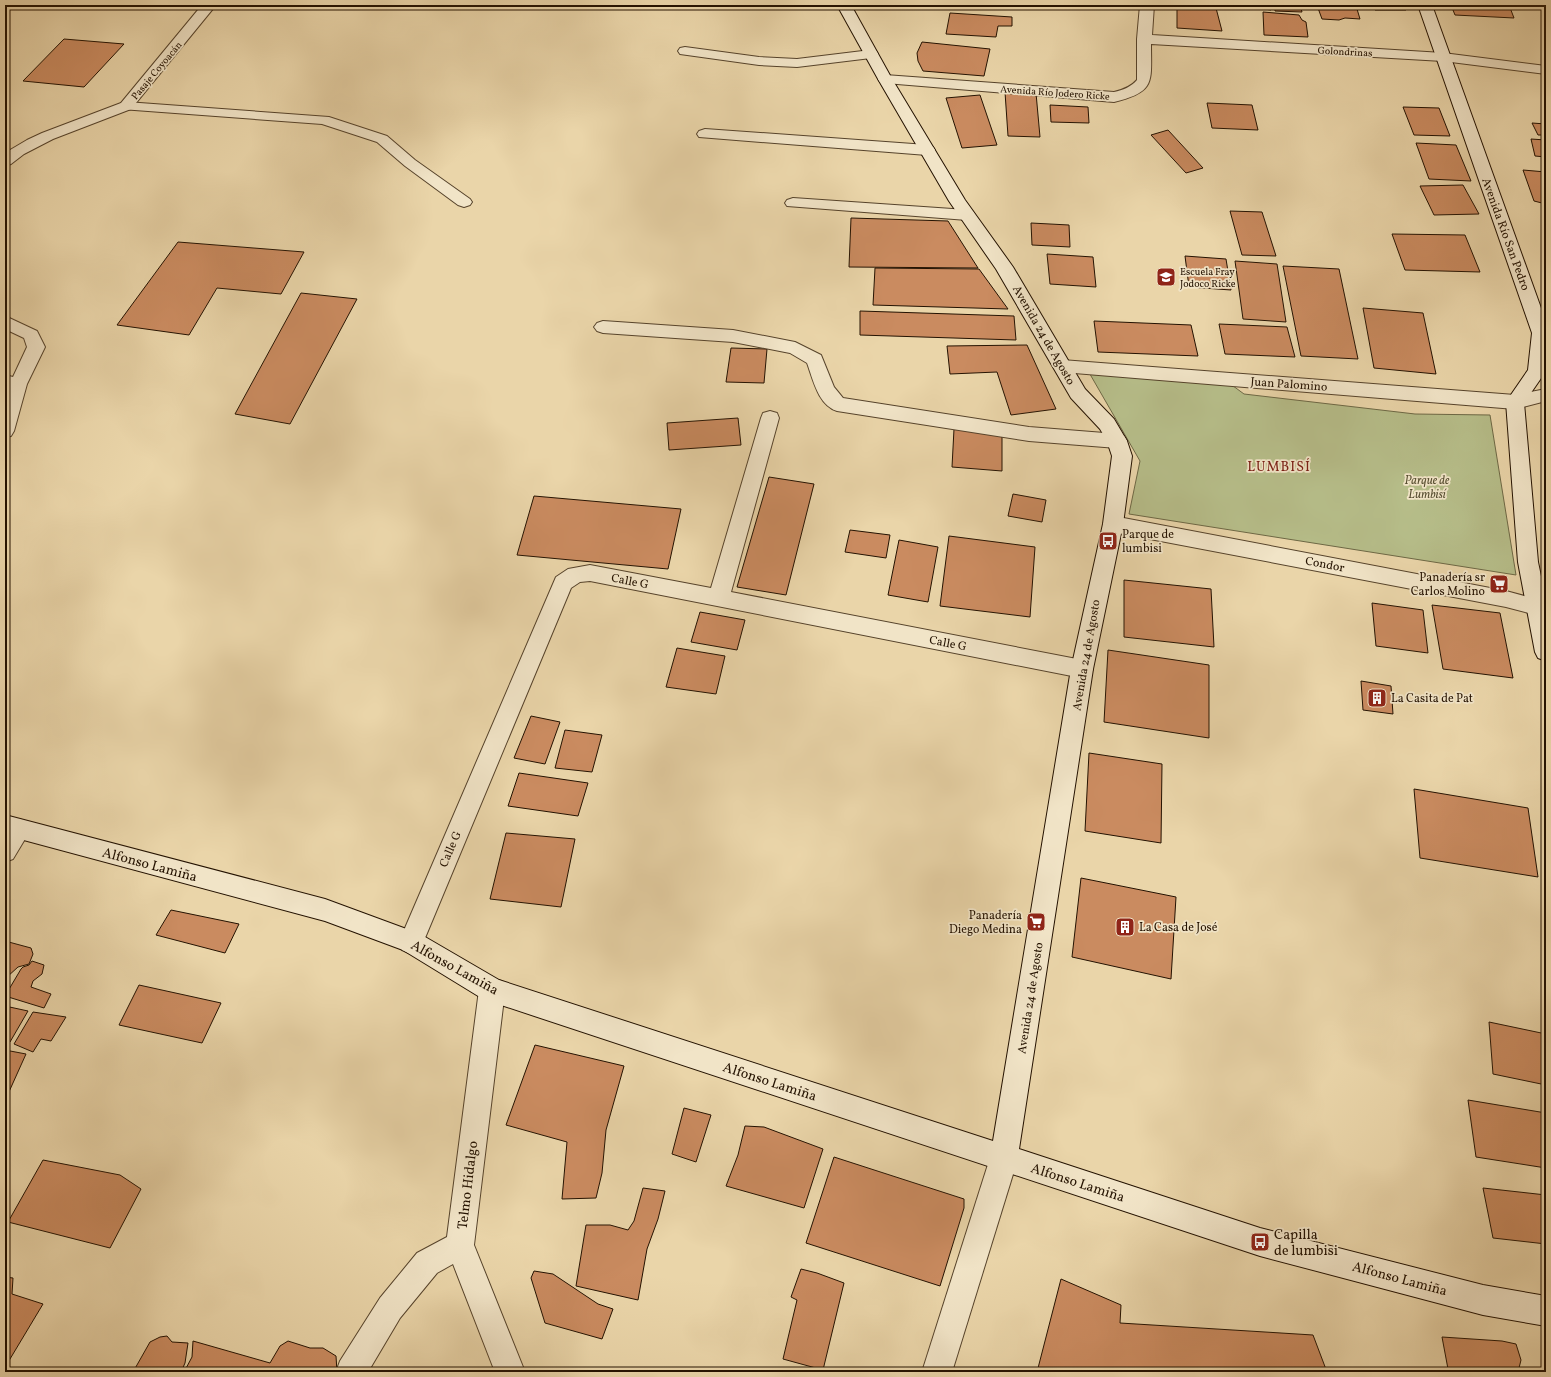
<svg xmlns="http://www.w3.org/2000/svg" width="1551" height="1377" font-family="Vollkorn,serif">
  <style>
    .green { fill: #b6bd89; stroke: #6d6845 }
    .building { fill: #ca8b60; stroke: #241201 }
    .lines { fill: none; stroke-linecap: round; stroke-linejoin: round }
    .lane-casing { stroke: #56432b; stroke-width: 2 }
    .street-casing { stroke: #56432b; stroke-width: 2 }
    .secondary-casing { stroke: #241201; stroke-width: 2 }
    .lane { fill: #f1e4c7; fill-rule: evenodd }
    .street { fill: #f1e4c7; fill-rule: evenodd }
    .secondary { fill: #f1e4c7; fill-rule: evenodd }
    .labels { text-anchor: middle; stroke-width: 3.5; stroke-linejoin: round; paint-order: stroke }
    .far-street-label { font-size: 10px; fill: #241201; stroke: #f1e4c7 }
    .far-poi-label { font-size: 10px; fill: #241201; stroke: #f1e4c7; text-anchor: start }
    .street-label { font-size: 12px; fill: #241201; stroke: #f1e4c7 }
    .park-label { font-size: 12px; font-style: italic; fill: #574e31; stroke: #f1e4c7 }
    .poi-label { font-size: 12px; fill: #241201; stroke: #f1e4c7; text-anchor: start }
    .quarter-label { font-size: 14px; letter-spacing: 1px; fill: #7a1f14; stroke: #f1e4c7 }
    .near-street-label { font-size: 14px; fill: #241201; stroke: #f1e4c7 }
    .near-poi-label { font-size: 14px; fill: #241201; stroke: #f1e4c7; text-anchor: start }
  </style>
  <rect width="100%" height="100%" fill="#ead5a9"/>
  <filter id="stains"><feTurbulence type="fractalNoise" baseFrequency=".005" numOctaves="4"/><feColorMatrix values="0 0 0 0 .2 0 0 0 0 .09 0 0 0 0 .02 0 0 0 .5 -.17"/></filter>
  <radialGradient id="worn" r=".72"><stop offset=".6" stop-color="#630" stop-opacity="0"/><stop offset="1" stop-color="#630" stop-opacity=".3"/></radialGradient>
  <path class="green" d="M1087 369 1221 377 1244 394 1415 414 1490 415 1516 575 1129 514 1140 461Z"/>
  <g class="building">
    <path d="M952 5H993L994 7 952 6Z"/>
    <path d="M1177 5 1216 8 1222 31 1177 28Z"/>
    <path d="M1210 5H1252V7Z"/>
    <path d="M1256 5H1270L1271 10 1256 8Z"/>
    <path d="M1275 5H1300L1302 12 1275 11Z"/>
    <path d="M1308 5H1346V6L1308 7Z"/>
    <path d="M1372 5H1403L1406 10H1375Z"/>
    <path d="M1451 5H1509L1514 18 1455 15Z"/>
    <path d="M1318 8 1357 9 1360 19 1345 18 1339 20 1322 19Z"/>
    <path d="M1263 12 1299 15 1302 20 1306 22 1308 37 1264 35Z"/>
    <path d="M950 13 1012 17V26H998L996 37 946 34Z"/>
    <path d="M64 39 124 44 84 87 23 81Z"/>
    <path d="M922 42 990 49 984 76 923 71 918 61 917 53Z"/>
    <path d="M1005 92 1036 93 1040 137 1008 136Z"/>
    <path d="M980 95 997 145 962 148 946 98Z"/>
    <path d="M1207 103 1252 105 1258 130 1212 128Z"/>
    <path d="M1050 105 1088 107 1089 123 1051 122Z"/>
    <path d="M1403 107 1439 108 1450 136 1414 135Z"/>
    <path d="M1532 123 1546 124V135H1538Z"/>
    <path d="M1168 130 1203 168 1186 173 1151 135Z"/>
    <path d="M1531 139 1546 140V157L1535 156Z"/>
    <path d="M1416 143 1456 145 1471 181 1429 179Z"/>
    <path d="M1523 170 1546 172V204L1534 201Z"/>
    <path d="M1463 185 1479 214 1434 215 1420 186Z"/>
    <path d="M1230 211 1262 212 1276 256 1242 255Z"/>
    <path d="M851 218 948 221 978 268 849 267Z"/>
    <path d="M1031 223 1069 225 1070 247 1032 245Z"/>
    <path d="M1392 234 1465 235 1480 272 1405 270Z"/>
    <path d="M178 242 304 252 281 294 217 288 189 335 117 325Z"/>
    <path d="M1047 254 1093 257 1096 287 1050 284Z"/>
    <path d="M1185 256 1226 259 1231 290 1189 287Z"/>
    <path d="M1235 261 1277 264 1286 322 1243 319Z"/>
    <path d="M1283 266 1339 269 1358 359 1301 356Z"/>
    <path d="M875 268 979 269 1008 309 873 305Z"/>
    <path d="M301 293 357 299 290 424 235 414Z"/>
    <path d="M1363 308 1423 313 1436 374 1374 368Z"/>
    <path d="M860 311 1014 316 1016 340 860 335Z"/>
    <path d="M1094 321 1191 325 1198 356 1098 352Z"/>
    <path d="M1219 324 1287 327 1295 357 1225 354Z"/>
    <path d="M1027 345 1056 409 1011 415 997 372 950 374 947 346Z"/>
    <path d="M731 348 767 349 764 383 726 382Z"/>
    <path d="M738 418 741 445 669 450 667 423Z"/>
    <path d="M954 429 1002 433V471L952 467Z"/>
    <path d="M769 477 814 484 786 595 737 587Z"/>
    <path d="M1013 494 1046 500 1042 522 1008 516Z"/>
    <path d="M534 496 681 509 668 569 517 555Z"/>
    <path d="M850 530 890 535 886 558 845 552Z"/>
    <path d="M949 536 1035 547 1030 617 940 606Z"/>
    <path d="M899 540 938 547 928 602 888 595Z"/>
    <path d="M1124 580 1211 589 1214 647 1124 637Z"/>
    <path d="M1372 603 1423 610 1428 653 1376 646Z"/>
    <path d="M1432 605 1500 613 1513 678 1443 669Z"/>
    <path d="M700 612 745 620 737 650 691 642Z"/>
    <path d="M677 648 725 656 716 694 666 687Z"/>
    <path d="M1108 650 1209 665V738L1104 722Z"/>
    <path d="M1361 681 1391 686 1393 714 1363 710Z"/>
    <path d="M531 716 560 722 545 764 514 758Z"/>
    <path d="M565 730 602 735 592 772 555 768Z"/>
    <path d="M1089 753 1162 764 1161 843 1085 831Z"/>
    <path d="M519 773 588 783 578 816 508 806Z"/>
    <path d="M1414 789 1528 808 1538 877 1420 858Z"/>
    <path d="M506 833 575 839 561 907 490 899Z"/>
    <path d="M1081 878 1176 897 1171 979 1072 957Z"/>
    <path d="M171 910 239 924 225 953 156 935Z"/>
    <path d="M5 941 31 948 33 954 29 964 18 967 7 977H5Z"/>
    <path d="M32 961 44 965 42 974 33 981 31 987 51 994 44 1008 5 996 21 969 23 967 29 965Z"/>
    <path d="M139 985 221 1003 202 1043 119 1025Z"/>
    <path d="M5 1006 28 1011 10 1042 5 1041Z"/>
    <path d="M33 1012 66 1017 51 1041 41 1039 33 1052 14 1044Z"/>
    <path d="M1489 1022 1546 1034V1085L1493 1074Z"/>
    <path d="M535 1045 624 1066 606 1130 602 1173 596 1198 562 1199 567 1142 506 1125Z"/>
    <path d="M5 1050 26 1054 8 1094 5 1095Z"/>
    <path d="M1468 1100 1546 1113V1168L1476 1157Z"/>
    <path d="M684 1108 711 1115 696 1162 672 1154Z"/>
    <path d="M745 1126 764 1127 823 1149 804 1208 726 1186 738 1155Z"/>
    <path d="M834 1157 964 1199V1208L940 1286 806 1243Z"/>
    <path d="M43 1160 120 1175 141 1189 110 1248 8 1222Z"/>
    <path d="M643 1188 665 1191 658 1219 647 1249 638 1300 576 1286 586 1225H610L628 1230 634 1221Z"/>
    <path d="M1483 1188 1546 1195V1244L1493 1238Z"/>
    <path d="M801 1269 817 1273 844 1283 823 1370 783 1359 797 1300 791 1297Z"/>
    <path d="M534 1271 553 1274 598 1304 613 1309 602 1339 545 1323 531 1278Z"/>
    <path d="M5 1277 13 1278 12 1294 43 1304 7 1364H5Z"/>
    <path d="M1061 1279 1121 1305 1120 1323 1313 1335 1327 1372H1037Z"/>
    <path d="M167 1336 172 1342 188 1343 185 1363 181 1372H133L150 1342 160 1337Z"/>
    <path d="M1442 1337 1502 1341 1516 1344 1521 1360 1518 1372H1458L1448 1369Z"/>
    <path d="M193 1341 270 1363 280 1346 288 1341 310 1348H323L336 1356 337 1372H184L192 1357Z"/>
  </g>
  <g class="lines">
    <defs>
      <g id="lane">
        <path d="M126 102 329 117 387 136 415 160 470 199 472 202 470 205 464 207 458 205 405 166 377 142 322 124 121 109 119 106 121 103Z"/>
        <path d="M793 198 967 210 973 212 975 215 973 218 967 220 787 206 785 203 787 200Z"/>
        <path d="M5 316 37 331 45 347 27 384 14 431 11 436 5 437V399L8 388 5 387V375L13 377 27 347 24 338 5 329Z"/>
      </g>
      <g id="street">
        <path d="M202 5H216L131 109 53 139 24 154 11 164 5 166V153L27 140 42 133 121 103Z"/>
        <path d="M1140 5H1154L1152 35 1443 53 1546 66V74L1443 61 1151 44C1151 82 1156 92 1114 102L885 83 880 82 878 79 880 76 885 75 1114 92C1123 90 1131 87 1137 80V39Z"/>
        <path d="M685 47 759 57 797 59 871 50 876 51 878 54 876 57 871 58 797 67 759 65 680 54 678 51 680 48Z"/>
        <path d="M705 129 927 145 933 147 935 150 933 153 927 155 699 137 697 134 699 131Z"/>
        <path d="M603 321 733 330 795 342 821 355 834 387 843 398 1029 427 1117 434 1124 436 1127 441 1124 446 1117 448 1029 441 837 411C818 405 813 379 807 363L790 353 733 342 603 333 597 331 594 327 597 323Z"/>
        <path d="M1062 360 1515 395 1546 389V401L1515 409 1062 372 1056 370 1053 366 1056 362Z"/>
        <path d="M770 411 777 413 779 418 731 592 1082 660 1090 663 1093 669 1090 675 1082 678 590 581 580 582 571 588 420 950 411 954 402 950 399 942 556 577 568 569 590 565 711 588 761 418 763 413Z"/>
        <path d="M1113 516 1506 591 1543 601 1546 608 1543 613 1536 615 1506 607 1113 532 1106 529 1103 524 1106 519Z"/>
        <path d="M19 819 27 822 31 829 13 859 5 862C5 844 0 826 19 819Z"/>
        <path d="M492 978 501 981 505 990 474 1245 525 1372H495L453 1264 437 1273 400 1318 368 1372H336L340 1361 380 1298 417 1253 447 1237 479 990 483 981Z"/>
        <path d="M1004 1144 1014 1148 1018 1158 952 1372H922L990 1158 994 1148Z"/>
      </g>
      <g id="secondary">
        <path d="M837 5H851L892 79 965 200 1013 267 1085 389 1114 419 1127 441 1132 456 1123 524 1093 669 1019 1149 1260 1228 1483 1285 1546 1296V1326L1483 1315 1260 1256 492 1002 483 999 403 950 325 921 5 835V815L325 899 420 934 499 980 993 1141 1071 669 1103 524 1112 456 1107 441 1100 429 1071 398 996 269 949 201 878 79Z"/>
        <path d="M1418 5H1432L1546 322V371L1524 403 1538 562 1546 600V661L1538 658 1535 652 1518 562 1506 402 1528 370 1532 333Z"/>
      </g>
    </defs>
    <use href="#lane" class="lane-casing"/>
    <use href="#street" class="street-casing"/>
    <use href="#secondary" class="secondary-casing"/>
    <use href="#lane" class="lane"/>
    <use href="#street" class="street"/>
    <use href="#secondary" class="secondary"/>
  </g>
  <defs>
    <symbol id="school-square" viewBox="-11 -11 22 22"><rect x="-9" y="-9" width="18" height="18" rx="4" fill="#8f2418" stroke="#f1e4c7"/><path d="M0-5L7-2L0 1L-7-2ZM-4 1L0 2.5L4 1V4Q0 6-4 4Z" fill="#fff"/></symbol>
    <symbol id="bus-square" viewBox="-11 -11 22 22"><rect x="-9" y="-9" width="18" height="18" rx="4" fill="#8f2418" stroke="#f1e4c7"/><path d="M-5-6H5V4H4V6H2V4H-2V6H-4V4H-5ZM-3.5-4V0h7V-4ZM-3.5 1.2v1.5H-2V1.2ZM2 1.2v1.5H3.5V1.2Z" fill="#fff"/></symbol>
    <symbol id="supermarket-square" viewBox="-11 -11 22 22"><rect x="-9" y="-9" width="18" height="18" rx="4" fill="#8f2418" stroke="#f1e4c7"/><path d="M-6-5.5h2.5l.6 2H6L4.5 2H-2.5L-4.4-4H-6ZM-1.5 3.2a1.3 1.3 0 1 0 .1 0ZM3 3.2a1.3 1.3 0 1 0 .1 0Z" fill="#fff"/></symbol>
    <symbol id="building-square" viewBox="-11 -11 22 22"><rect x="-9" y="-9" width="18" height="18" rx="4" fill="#8f2418" stroke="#f1e4c7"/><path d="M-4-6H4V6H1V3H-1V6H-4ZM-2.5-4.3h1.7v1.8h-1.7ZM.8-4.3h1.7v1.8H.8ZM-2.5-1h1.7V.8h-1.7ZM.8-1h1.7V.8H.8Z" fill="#fff"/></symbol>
  </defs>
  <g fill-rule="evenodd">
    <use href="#school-square" x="1155" y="266" width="22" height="22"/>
    <use href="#bus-square" x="1097" y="530" width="22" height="22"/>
    <use href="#supermarket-square" x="1488" y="573" width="22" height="22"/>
    <use href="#building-square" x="1366" y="687" width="22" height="22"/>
    <use href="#supermarket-square" x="1025" y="911" width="22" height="22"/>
    <use href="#building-square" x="1114" y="916" width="22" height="22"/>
    <use href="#bus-square" x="1249" y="1231" width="22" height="22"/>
  </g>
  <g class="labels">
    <g class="far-street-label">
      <text transform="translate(1345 51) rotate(3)" y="4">Golondrinas</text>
      <text transform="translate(156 70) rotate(-50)" y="4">Pasaje Coyoacán</text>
      <text transform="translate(1055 92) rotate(4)" y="4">Avenida Río Jodero Ricke</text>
    </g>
    <g class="far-poi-label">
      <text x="1180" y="275">Escuela Fray<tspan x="1180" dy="12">Jodoco Ricke</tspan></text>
    </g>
    <g class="street-label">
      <text transform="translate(1506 234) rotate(70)" y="4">Avenida Río San Pedro</text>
      <text transform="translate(1044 335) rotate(60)" y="4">Avenida 24 de Agosto</text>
      <text transform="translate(1289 384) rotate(4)" y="4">Juan Palomino</text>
      <text transform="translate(1325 564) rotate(11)" y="4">Condor</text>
      <text transform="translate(630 581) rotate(11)" y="4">Calle G</text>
      <text transform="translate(948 643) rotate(11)" y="4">Calle G</text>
      <text transform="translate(1086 655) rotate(-80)" y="4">Avenida 24 de Agosto</text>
      <text transform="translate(450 849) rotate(-67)" y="4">Calle G</text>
      <text transform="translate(1030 998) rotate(-81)" y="4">Avenida 24 de Agosto</text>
    </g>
    <g class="park-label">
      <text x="1427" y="484">Parque de<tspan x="1427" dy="14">Lumbisí</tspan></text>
    </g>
    <g class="poi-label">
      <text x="1122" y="538">Parque de<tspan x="1122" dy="14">lumbisi</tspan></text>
      <text x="1485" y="581" text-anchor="end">Panadería sr<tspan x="1485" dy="14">Carlos Molino</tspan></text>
      <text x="1391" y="702">La Casita de Pat</text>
      <text x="1022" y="919" text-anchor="end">Panadería<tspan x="1022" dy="14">Diego Medina</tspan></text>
      <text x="1139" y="931">La Casa de José</text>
    </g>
    <g class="quarter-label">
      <text x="1279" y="471">LUMBISÍ</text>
    </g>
    <g class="near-street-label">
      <text transform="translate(150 864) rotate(15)" y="5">Alfonso Lamiña</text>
      <text transform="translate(455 967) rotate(29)" y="5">Alfonso Lamiña</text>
      <text transform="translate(770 1081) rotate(18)" y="5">Alfonso Lamiña</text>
      <text transform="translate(1078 1182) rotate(18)" y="5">Alfonso Lamiña</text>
      <text transform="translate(467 1185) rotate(-83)" y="5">Telmo Hidalgo</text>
      <text transform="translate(1400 1278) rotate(15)" y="5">Alfonso Lamiña</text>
    </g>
    <g class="near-poi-label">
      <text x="1274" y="1239">Capilla<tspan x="1274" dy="16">de lumbisi</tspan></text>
    </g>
  </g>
  <rect width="1551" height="1377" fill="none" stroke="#ead5a9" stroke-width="20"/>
  <rect x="6" y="6" width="1539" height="1365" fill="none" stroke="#241201" stroke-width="2"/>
  <rect x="10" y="10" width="1531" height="1357" fill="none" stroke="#241201"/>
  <rect width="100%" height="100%" filter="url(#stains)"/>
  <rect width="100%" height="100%" fill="url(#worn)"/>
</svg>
